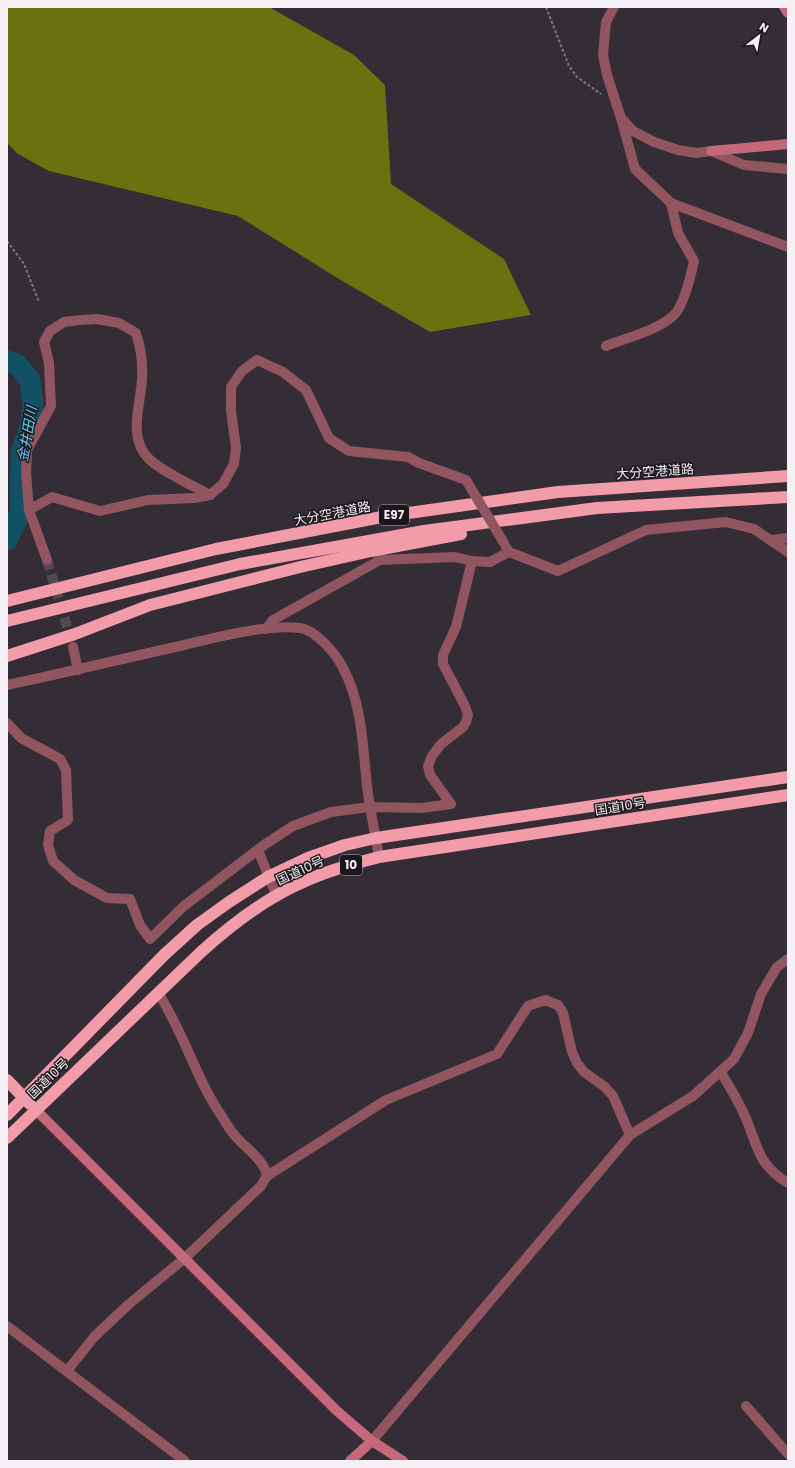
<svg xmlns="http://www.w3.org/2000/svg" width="795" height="1468" font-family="Poppins,'Noto Sans JP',sans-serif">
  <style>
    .forest { fill: #69720e }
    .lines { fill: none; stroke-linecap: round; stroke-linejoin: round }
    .river { stroke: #125065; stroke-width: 21 }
    .street-tunnel { stroke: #514a52; stroke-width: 10; stroke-dasharray: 10 5; stroke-linecap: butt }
    .path { stroke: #7c767d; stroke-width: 2; stroke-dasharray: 3 2; stroke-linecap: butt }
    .street { stroke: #90555f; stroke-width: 10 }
    .secondary { stroke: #c56879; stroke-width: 10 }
    .highway { stroke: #f29ba9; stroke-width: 12 }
    .street-bridge { stroke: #90555f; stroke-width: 10 }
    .labels { text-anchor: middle; stroke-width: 3; stroke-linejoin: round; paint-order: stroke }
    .shield { fill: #1a161a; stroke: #b3afb4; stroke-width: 1 }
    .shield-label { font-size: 12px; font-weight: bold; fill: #f5f0f6 }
    .street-label { font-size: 13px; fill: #f5f0f6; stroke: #1a161a }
    .water-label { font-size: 14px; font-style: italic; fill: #62d1fa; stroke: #1a161a }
  </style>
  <rect width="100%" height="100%" fill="#342d35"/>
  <path class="forest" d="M7 7H269L354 55 385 85 391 184 504 259 531 315 430 332 339 279 238 216 49 171 18 154 7 143Z"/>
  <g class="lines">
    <path class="river" d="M7 361 17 364 30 380 33 405 31 424 21 453 20 514 7 540"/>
    <path class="street-tunnel" d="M47 560 72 643"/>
    <g class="path">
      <path d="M546 7 569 66 577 77 601 94"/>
      <path d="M7 241 24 264 39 302"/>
    </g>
    <g class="street">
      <path d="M614 7 606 22 603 55 607 75 621 118 633 131 654 142 678 150 697 153 711 151 744 165 788 169"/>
      <path d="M671 203 788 247"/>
      <path d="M606 346C626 338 659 330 674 315 684 305 691 275 694 261L678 233 671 203 635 169 621 118"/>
      <path d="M29 510 52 497 100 511 148 500 194 498 210 495 223 484 234 464 236 448 231 411V387L242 371 257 360 283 372 306 390 329 438 349 451 408 457 419 463 466 480"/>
      <path d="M771 540 788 538"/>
      <path d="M506 547 509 552 558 571 646 530 726 522 754 529 788 552"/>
      <path d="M47 560 29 510 26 472 27 450 51 406 49 363 44 342 50 331 64 322 81 320 97 319 119 323 136 333C141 348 143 362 142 378 141 405 127 437 149 459 164 473 192 485 210 495"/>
      <path d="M266 629 273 620 380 560 455 557 472 561"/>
      <path d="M73 647 78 670"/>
      <path d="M7 685C66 673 125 658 184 645 217 637 267 624 300 628 316 630 336 654 343 668 362 703 363 747 367 786 370 810 375 833 379 857"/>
      <path d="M7 723 21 738 60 759 66 770 68 820 50 831 48 845 53 861 74 880 107 898 130 899 140 925 150 939 184 906 264 845 293 826 331 812 370 807 421 808 451 804 430 775 428 766 432 756 441 744 463 727 466 722 468 715 465 706 443 664V655L456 627 472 561 490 562 509 552"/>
      <path d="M258 850 277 897"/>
      <path d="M158 993C184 1032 196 1080 223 1118 227 1125 232 1133 237 1138 247 1149 265 1161 267 1176"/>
      <path d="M721 1072C728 1085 737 1098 743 1112 758 1143 755 1163 788 1183"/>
      <path d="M7 1326 185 1461"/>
      <path d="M67 1371 94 1337 129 1304 185 1258 261 1186 267 1176 386 1100 497 1054 528 1006 545 1000 558 1005 563 1013 572 1052 577 1063 584 1072 605 1087 613 1096 630 1135"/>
      <path d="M746 1406 788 1454"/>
      <path d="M372 1441 630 1135 693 1096 734 1059 748 1033 761 994 777 967 788 959"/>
    </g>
    <g class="secondary">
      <path d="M784 7 788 13"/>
      <path d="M711 151 788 144"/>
      <path d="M35 1109 337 1411 372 1441 403 1461"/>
      <path d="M350 1461 372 1441"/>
    </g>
    <g class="highway">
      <path d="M7 601 216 549 387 516 558 492 788 476"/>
      <path d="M7 621 240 564 424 531 597 508 788 497"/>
      <path d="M7 656 75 634 150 605 300 567 371 551 461 534"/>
      <path d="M7 1080 30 1104"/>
      <path d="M7 1115 164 955 197 925 229 902 268 877 308 858 345 845 376 838 788 777"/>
      <path d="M7 1138 201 952C231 925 264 899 301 883 326 871 353 864 379 857L788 795"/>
    </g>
    <path class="street-bridge" d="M466 480 504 543"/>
  </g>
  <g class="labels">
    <g class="shield">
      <rect x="379" y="505" width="30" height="20" rx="3"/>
      <rect x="340" y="855" width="22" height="20" rx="3"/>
    </g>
    <g class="shield-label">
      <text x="394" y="519">E97</text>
      <text x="351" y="869">10</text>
    </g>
    <g class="street-label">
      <text transform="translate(655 471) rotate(-4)" y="5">大分空港道路</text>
      <text transform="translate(332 513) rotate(-11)" y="5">大分空港道路</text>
      <text transform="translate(620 806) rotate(-9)" y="5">国道10号</text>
      <text transform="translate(300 870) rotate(-25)" y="5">国道10号</text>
      <text transform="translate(48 1078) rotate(-44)" y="5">国道10号</text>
    </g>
    <g class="water-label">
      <text transform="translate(27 434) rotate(-80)" y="5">金井田川</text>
    </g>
  </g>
  <rect width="795" height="1468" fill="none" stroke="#f5f0f6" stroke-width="16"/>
  <g transform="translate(759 36) rotate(31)" stroke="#1a161a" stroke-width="3" paint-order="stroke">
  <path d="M0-3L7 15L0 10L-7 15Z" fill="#f5f0f6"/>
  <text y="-6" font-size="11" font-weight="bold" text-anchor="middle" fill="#f5f0f6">N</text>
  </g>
</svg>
